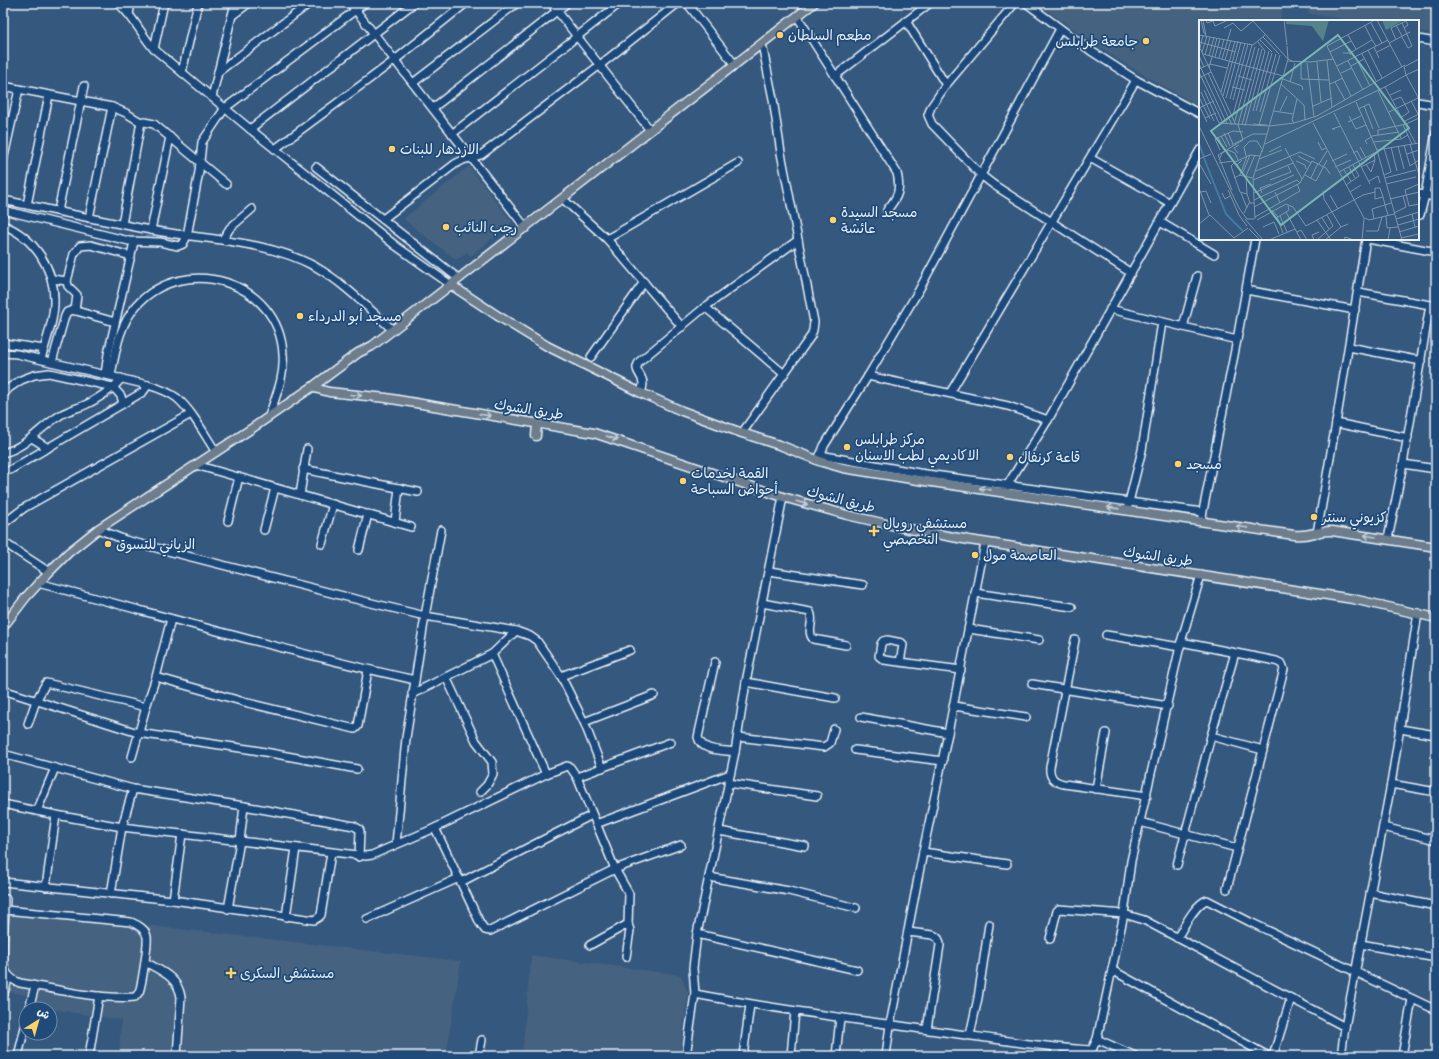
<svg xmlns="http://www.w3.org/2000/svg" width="1439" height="1059" font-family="Itim,'Playpen Sans Arabic',sans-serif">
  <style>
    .built { fill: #456281 }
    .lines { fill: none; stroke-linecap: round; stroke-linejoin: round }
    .minor-casing { stroke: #e8f1f8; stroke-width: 10 }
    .major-casing { stroke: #e8f1f8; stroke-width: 11 }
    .minor { stroke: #1f4a7a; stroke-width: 7 }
    .major { stroke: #6d7d8c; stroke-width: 8 }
    .oneway { stroke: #c3ced8 }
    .poi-dot { fill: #ffd166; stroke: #1f4a7a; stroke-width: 1.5 }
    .labels { text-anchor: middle; stroke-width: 3.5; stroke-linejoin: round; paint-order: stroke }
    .poi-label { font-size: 14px; fill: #e8f1f8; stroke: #1f4a7a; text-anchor: start }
    .street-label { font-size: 14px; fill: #e8f1f8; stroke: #1f4a7a }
    .inset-river { fill: none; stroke: #447ba1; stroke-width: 2 }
    .inset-road { fill: none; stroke: #7d95af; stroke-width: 1 }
    .view { fill: #7cb4b3; fill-opacity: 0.15; stroke: #7cb4b3; stroke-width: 2 }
    .inset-edge { fill: none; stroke: #e8f1f8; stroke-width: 2 }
  </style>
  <rect width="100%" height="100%" fill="#35587e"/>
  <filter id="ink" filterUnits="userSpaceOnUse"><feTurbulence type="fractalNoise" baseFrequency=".025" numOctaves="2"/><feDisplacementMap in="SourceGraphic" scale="8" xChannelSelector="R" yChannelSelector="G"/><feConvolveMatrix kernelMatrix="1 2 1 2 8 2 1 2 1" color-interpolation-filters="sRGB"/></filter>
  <g filter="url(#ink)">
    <g class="built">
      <path d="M1036 3H1283L1280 21H1200V107L1122 62Z"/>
      <path d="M1295 3H1436V34L1418 31V21H1355L1310 14 1304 6Z"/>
      <path d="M469 166 512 222 471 256 467 252 458 259H455L403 219Z"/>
      <path d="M3 909 461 961 446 1056H119L121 1020 31 1006 35 997 10 992 3 985Z"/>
      <path d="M531 955 681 975 688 993 680 1056H522Z"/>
    </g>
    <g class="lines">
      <defs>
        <g id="minor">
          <path d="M117 3C131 12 142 36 154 49L250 129 396 246 451 285"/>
          <path d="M350 3 526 228"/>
          <path d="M551 3 650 130"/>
          <path d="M687 3 735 65"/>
          <path d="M1015 3 946 85 931 107 928 115 932 124 981 175 994 185 1131 273"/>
          <path d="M1026 3 1091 51 1136 80 1200 114"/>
          <path d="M129 14 131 3"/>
          <path d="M233 15 249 3"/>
          <path d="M797 16 897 173C901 190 898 197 887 210"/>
          <path d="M906 21 946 85"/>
          <path d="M1418 39 1436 42"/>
          <path d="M154 49 164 3"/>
          <path d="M182 72 198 3"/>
          <path d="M218 72 310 3"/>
          <path d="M835 76 930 3"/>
          <path d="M413 83 517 3"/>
          <path d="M3 86 112 107 126 113 139 121 154 124 226 184"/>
          <path d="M212 97 235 3"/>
          <path d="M1418 102 1436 105"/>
          <path d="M433 108 567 3"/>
          <path d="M250 129 414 3"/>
          <path d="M452 134 620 3"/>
          <path d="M275 149 395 60 466 3"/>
          <path d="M1090 158 1170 203"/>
          <path d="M3 161 19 89"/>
          <path d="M316 167 459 279"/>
          <path d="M1418 194 1436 197"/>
          <path d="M563 199 607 239 682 327"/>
          <path d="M3 200C52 210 102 221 151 230 206 240 266 240 316 267 344 283 368 308 393 330"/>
          <path d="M27 205 49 95"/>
          <path d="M3 210 129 241 160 242 178 246 183 244 187 236 199 172 202 142 225 108 365 3"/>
          <path d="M58 211 84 86"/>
          <path d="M1420 215 1425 195 1436 132"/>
          <path d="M89 218 112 107"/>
          <path d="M383 219 455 164 463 160 481 155 600 65 678 3"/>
          <path d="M1160 222 1214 254"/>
          <path d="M122 224 141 122"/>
          <path d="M3 225C34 237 55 269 54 302 54 321 46 341 41 359"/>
          <path d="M151 230 170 137"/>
          <path d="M223 239 230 228 252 209"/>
          <path d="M607 239 738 163"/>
          <path d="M1368 239 1436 252"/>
          <path d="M52 279 67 281"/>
          <path d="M1246 290 1355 310"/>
          <path d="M1358 292 1436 306"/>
          <path d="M705 307 784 374"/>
          <path d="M1110 309 1237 340"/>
          <path d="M75 311 77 295 68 286 67 281 74 254 80 246 91 245 131 256"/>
          <path d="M1183 327 1197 276"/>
          <path d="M3 343 44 349"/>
          <path d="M1349 347 1421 361"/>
          <path d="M3 353 17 354 148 385C158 388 169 392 177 398 193 412 204 434 216 452"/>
          <path d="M591 357 644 282"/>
          <path d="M52 362 65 316 67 312 73 310 115 322"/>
          <path d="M105 374 108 354 134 242"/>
          <path d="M111 375C116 350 119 325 137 305 185 253 279 281 283 354 285 376 276 396 269 416"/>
          <path d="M868 376 1008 406 1048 420"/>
          <path d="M641 393C642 390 643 387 643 383 642 373 632 371 640 361L705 307 798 240"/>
          <path d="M950 393 1136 80"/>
          <path d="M3 395 9 388 21 380 34 375 49 373 113 387 121 396 123 404"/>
          <path d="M1336 423 1408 438"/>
          <path d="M742 433 811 336 813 330 814 322 781 153 773 99 762 44"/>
          <path d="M32 438 48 448"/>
          <path d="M3 453C27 447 39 428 59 416 67 410 76 409 85 405 94 401 117 387 121 378"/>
          <path d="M820 455 919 473 1202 512"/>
          <path d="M818 461 824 446 868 376 919 290 1060 29"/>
          <path d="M1403 464 1436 469"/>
          <path d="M196 465 411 527"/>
          <path d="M303 469 418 492"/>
          <path d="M10 470 143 392 148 385"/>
          <path d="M1003 492 1048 420 1200 150"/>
          <path d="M300 495 307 449"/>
          <path d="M1128 506 1142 450 1162 322"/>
          <path d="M228 521 239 477"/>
          <path d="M1201 521 1237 340 1255 239"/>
          <path d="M395 522 399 488"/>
          <path d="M3 524 24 508 191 414"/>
          <path d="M98 529 125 540 351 598 425 616 516 631 530 636 537 641 561 676 584 722 602 768"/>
          <path d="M264 530 275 488"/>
          <path d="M1317 533 1336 423 1366 239"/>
          <path d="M1388 539 1403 464 1430 305"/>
          <path d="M3 542 49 572"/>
          <path d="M322 544 333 504"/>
          <path d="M359 550 368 514"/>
          <path d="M769 571 863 585"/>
          <path d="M38 583C164 616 288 652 415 680"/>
          <path d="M975 593 1072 607"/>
          <path d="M762 603 810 612C815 621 806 631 813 639L846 645"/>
          <path d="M969 629 1039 640"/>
          <path d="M1106 635 1180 647"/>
          <path d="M1075 640 1050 767C1049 777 1054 782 1064 784L1147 796"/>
          <path d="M1181 642 1276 661 1282 664 1284 669 1227 889"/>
          <path d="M492 654 546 774"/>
          <path d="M715 662 698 737C701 752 723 750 735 752"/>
          <path d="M900 662 903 645 902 643 887 640 883 641 881 644 879 656 884 660 961 670"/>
          <path d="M561 676 630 650"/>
          <path d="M156 677 248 703 355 729 358 726 368 670"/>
          <path d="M446 677 476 741 492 762 493 774 487 785 480 792"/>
          <path d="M746 682 835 698"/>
          <path d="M1032 684 1168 706"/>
          <path d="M3 690 138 733 254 750 357 769"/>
          <path d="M412 694 492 654 516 631"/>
          <path d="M954 706 1026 717"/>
          <path d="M861 717 948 733"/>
          <path d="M584 722 654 695"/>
          <path d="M28 724 36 701 46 683 146 707"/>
          <path d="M1400 729 1436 735"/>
          <path d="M1211 736 1263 750"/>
          <path d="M738 737 824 747 830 743 834 729"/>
          <path d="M855 750 943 761"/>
          <path d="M3 754 133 789 244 806 354 826 359 829 360 831 359 857"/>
          <path d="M132 757 146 707 156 677 171 619"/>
          <path d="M577 777 671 742"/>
          <path d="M728 783 817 796"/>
          <path d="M1391 784 1436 792"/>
          <path d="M1096 789 1106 733"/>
          <path d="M3 804 56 815 122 827 366 856 372 855 435 828 546 774 567 766 570 767 577 777 615 869 629 894 628 924 630 930 626 957"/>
          <path d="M37 811 55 768"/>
          <path d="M1140 822 1237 848"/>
          <path d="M596 824 730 774"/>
          <path d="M1383 827 1436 840"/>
          <path d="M435 828 480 923 485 930 490 931 615 869 681 845"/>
          <path d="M719 831 805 846"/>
          <path d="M396 844 406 738 425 616 441 530"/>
          <path d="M923 852 1007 864"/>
          <path d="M1177 865 1211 736 1235 653"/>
          <path d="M709 877 789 891 856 908"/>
          <path d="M3 882 173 900 314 920 319 917 321 915 331 853"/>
          <path d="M461 882 527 848 592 815"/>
          <path d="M46 887 56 815"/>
          <path d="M1370 893 1436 906"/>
          <path d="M111 894 122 827 133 789"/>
          <path d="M173 900 182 834"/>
          <path d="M3 909 5 910 131 922C138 925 146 929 147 937 148 944 142 985 139 992 138 994 136 996 135 997 98 1000 56 989 20 983 12 980 5 974 4 965 1 945 5 920 6 899"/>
          <path d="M228 909 240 841 244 806"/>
          <path d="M286 917 296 848"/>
          <path d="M367 919 459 878"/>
          <path d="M908 932 933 935C938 937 940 940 940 945L927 1029"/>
          <path d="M697 934 857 970"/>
          <path d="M1177 938C1184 927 1195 904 1207 900L1250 922 1436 1010"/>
          <path d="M1050 939 1057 911 1059 909 1124 914 1144 920 1345 1027"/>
          <path d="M1361 944 1436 958"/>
          <path d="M590 945 628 924"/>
          <path d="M145 962C161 971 178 977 181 997L177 1056"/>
          <path d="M1112 970 1268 1056"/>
          <path d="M695 994C773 1009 851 1019 929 1030 984 1037 1038 1047 1092 1050"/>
          <path d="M3 997 9 976"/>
          <path d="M29 1009 35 986"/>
          <path d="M970 1035 978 998 989 924"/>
          <path d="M1097 1039 1135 1056"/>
          <path d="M18 1056 26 1023"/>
          <path d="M89 1056 99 996"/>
          <path d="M479 1056 482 1040"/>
          <path d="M686 1056 695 994 693 968 697 934 735 752 746 682 783 497"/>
          <path d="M743 1056 750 1005"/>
          <path d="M791 1056 795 1011"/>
          <path d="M836 1056 840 1018"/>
          <path d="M886 1056 890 1025 923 852 948 733 985 543"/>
          <path d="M1054 1056 1057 1048"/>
          <path d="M1089 1056 1097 1039 1124 914 1131 861 1181 642 1201 575"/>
          <path d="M1273 1056 1291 998"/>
          <path d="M1341 1056 1345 1027 1391 784 1418 613"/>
          <path d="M1402 1056 1412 999"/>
        </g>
        <g id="major">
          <path d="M451 285 498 316 547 346 641 393 682 411 742 433 782 446 822 462 843 468 918 480 1294 535C1310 537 1317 530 1332 531L1436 547"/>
          <path d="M318 389 329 392 386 398 594 433 783 497 847 515 904 528 969 540 1353 599 1436 618"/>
          <path d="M536 436 537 424"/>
          <path d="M3 627 26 597 49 572 68 553 98 529 254 427 315 385 358 353 372 346 814 3"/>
        </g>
      </defs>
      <use href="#minor" class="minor-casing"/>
      <use href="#major" class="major-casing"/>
      <use href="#minor" class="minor"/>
      <use href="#major" class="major"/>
    </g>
    <defs><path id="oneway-shaft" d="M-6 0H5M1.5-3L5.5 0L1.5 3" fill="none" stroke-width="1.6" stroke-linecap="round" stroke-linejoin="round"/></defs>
    <g class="oneway">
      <use href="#oneway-shaft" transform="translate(356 395) rotate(5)"/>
      <use href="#oneway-shaft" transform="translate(485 415) rotate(10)"/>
      <use href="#oneway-shaft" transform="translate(612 438) rotate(19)"/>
      <use href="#oneway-shaft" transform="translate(985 489) rotate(-172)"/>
      <use href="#oneway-shaft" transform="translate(802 503) rotate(16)"/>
      <use href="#oneway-shaft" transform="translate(1113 508) rotate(-172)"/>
      <use href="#oneway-shaft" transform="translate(1242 527) rotate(-171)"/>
      <use href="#oneway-shaft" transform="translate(1370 536) rotate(-171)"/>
    </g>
  </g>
  <g class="poi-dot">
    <circle cx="780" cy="35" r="4"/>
    <circle cx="1146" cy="41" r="4"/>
    <circle cx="392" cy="149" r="4"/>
    <circle cx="833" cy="220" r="4"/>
    <circle cx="446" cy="227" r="4"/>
    <circle cx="300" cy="316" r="4"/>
    <circle cx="847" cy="447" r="4"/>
    <circle cx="1010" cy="457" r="4"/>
    <circle cx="1178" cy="464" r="4"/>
    <circle cx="683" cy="481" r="4"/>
    <circle cx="1314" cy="517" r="4"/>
    <path d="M872 525h4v4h4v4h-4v4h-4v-4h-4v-4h4z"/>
    <circle cx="108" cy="544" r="4"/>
    <circle cx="975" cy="555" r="4"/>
    <path d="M229 967h4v4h4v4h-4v4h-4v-4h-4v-4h4z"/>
  </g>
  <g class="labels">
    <g class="poi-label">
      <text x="788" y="40">مطعم السلطان</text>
      <text x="1138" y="46" text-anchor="end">جامعة طرابلس</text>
      <text x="400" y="154">الازدهار للبنات</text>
      <text x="841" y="217">مسجد السيدة<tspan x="841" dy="16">عائشة</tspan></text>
      <text x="454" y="232">رجب النائب</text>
      <text x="308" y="321">مسجد أبو الدرداء</text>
      <text x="855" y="444">مركز طرابلس<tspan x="855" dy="16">الاكاديمي لطب الاسنان</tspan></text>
      <text x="1018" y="462">قاعة كرنفال</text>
      <text x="1186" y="469">مسجد</text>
      <text x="691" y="478">القمة لخدمات<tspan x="691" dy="16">أحواض السباحة</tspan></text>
      <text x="1322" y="522">كزيوني سنتر</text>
      <text x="883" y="528">مستشفى رويال<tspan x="883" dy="16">التخصصي</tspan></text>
      <text x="116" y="549">الزياني للتسوق</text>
      <text x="983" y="560">العاصمة مول</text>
      <text x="240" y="978">مستشفى السكرى</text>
    </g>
    <g class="street-label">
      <text transform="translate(529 409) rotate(9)" y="5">طريق الشوك</text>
      <text transform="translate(841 499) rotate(14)" y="5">طريق الشوك</text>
      <text transform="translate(1158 556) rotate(8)" y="5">طريق الشوك</text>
    </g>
  </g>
  <g transform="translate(1199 20)">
    <rect width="220" height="220" fill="#35587e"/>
    <path d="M87 0H130L124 21 113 6 87 4ZM183 0H205L187 10Z" fill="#568289"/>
    <path class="inset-river" d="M0 124 5 137M5 138 27 194 44 211"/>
    <path class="inset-road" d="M2 0 5 13 7 14M4 0 7 16M7 0 8 3 17 0M53 0 89 39 63 132M85 0 88 25M178 0 203 47M14 1 16 6 29 0M172 3 183 23M203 3 213 26 209 28 203 17M197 5 203 16M166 6 173 20M25 8 34 3 42 11 54 1M0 15 54 25 66 15M149 15 157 29M64 17 80 34M61 20 73 32M197 20 192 8 207 1 209 5 205 8M0 22 37 32M190 23 211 12M146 24 152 35M0 26 37 105M88 26 89 39 95 42M175 27 180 38M1 28 4 15M169 30 183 58M3 32 8 16M131 32 152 21M178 32 192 25M144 33H151L173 20 177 26M4 34 84 56M163 34 177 61M6 35 11 17M0 36 5 47M10 36 15 17M16 37 21 19M20 38 25 19M23 39 32 9M26 40 32 20M128 40 133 87M88 41 112 42 134 39M149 41 164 70M102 42V59L130 60M118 42 122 82M159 42 171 66M108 43 115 97M0 44 28 104M138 46 189 20M152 46 165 39M10 48 18 18M0 49 11 44 28 48M220 49 207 55 220 79M0 52 24 103M9 53 33 105M142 53 153 48M39 56 53 60M0 58 12 52M84 59 103 66 104 70M91 62 96 43M136 62 146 80M82 64 105 85 106 100M131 64 144 58M33 67 46 70M186 67 217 124M5 70 20 103 70 106M179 71 202 118M2 72 15 101M22 72 36 21M191 75 202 70M24 76 39 21M152 76 128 26 176 0M0 77 11 99M27 78 42 22M31 79 46 23M34 80 49 24M194 80 202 77 210 92 203 97M212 81 219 94M157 82 178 130 203 220M0 85 8 102M114 86 133 78M165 86 174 109M0 88 15 81M159 89 170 84 180 108M54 91 70 31M57 91 73 33M75 91 94 94M81 91 88 76M61 92 77 34M190 92 219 78M135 93 171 164M34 95 53 25M150 96 157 109 167 105M6 98 17 93M36 101 56 27M206 101 220 94M149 102 162 96M95 103 93 100 98 79M114 103 165 198 163 220M54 104 68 105M43 105 63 29M60 105 81 35M204 105 213 124M0 106 40 188 48 199H55M46 106 66 31 59 22M71 106 95 103 118 96 206 45M136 109H133L142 106M25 113 31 126M29 113 34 124M179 115V110L207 104 220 98M22 116 28 127M19 117 25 130M119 122 123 130 127 128M175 122 202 119 209 115M66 124 188 66 207 55 205 47 220 39M168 124 166 121 173 116 200 112M211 124 220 155M33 125 54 114H68M205 125 211 146 220 140M199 126 205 149M161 127 167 138M192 127 198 151M86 128 103 159M21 130 16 119 34 111 44 112M178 130 220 123M70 132 82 126M39 133 35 128 40 125M154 133 158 131 163 140M208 134 220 130M47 136 45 127 51 121H58L63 129M99 136 112 143M0 139 12 134M60 139 83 130M20 140 23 133 29 130 36 133 39 140M97 141 106 145 107 149M133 141 148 134M0 143 12 164M20 143 35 141M120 144 128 131M167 144 172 152 176 140 175 133M136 147 152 140M150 147 156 158M162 147 176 140M145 150 152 161M42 151 38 145 43 140M57 151 101 132 116 139M44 152 51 135M140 152 179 131M40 155 54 158M106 155 117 161 128 140M185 155 192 152 185 128M35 158 41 155 48 136M112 158 119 143M186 158 217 150M54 160 94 143M71 160 92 152 89 146M170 161 179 156 181 163M187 164 217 157M220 164 206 170 210 186 220 184M147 165 160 156 154 145M0 168 10 195M29 170 40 195 48 206M33 170 19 135 44 120 39 105 60 28M124 171 125 179 142 207 149 204M2 172 7 171 12 183M76 172 81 183M151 172 162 165M23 173 26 179 31 176M42 173 48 188M55 173 95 155M63 173 61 168 72 164M48 174 47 156 56 135M131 175 139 189M184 177 176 179V168H181L184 177 186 185 189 195M191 179 220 172M55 180 98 160 101 163M51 183 48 174 41 172 32 146 36 142 51 135 61 136M55 187 101 163 113 141 127 148 131 154M73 190 79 197 90 190 89 186M87 192 102 220M45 193 50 183H55M195 193 207 187 204 176M213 194 216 207M81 196 88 212M187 196 188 208 199 207M56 197 101 171 98 164M78 197 84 213M123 198 130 209M166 198 170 200 195 194M46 199 64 220M56 199 54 158 63 130M175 199 173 189 192 183M197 199 220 192M58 200 87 184 94 187 107 206 164 175 176 172M118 200 132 220M0 204 11 195 35 218 49 208M199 205 220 199M64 207 75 202 80 214M50 209 61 220M167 211H179L183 197M98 212 102 210 108 220M200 212 220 206M202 218 220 214M70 220 96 209M115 220 113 215 120 212M118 220 134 206 128 195M126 220 142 207M145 220 146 217 155 220M189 220 191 208"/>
    <path class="view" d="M139 15 210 108 82 205 12 111Z"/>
    <rect width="220" height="220" class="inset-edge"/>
  </g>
  <rect width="1439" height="1059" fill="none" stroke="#1f4a7a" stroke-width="16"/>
  <rect x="8" y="8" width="1423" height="1043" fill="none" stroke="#e8f1f8" stroke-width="1.5" filter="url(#ink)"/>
  <g transform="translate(38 1021) rotate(37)"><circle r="19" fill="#1f4a7a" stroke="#6f8dac"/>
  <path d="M0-3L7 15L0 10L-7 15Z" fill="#ffd166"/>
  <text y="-6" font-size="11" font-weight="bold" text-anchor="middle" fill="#e8f1f8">ش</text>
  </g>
</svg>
